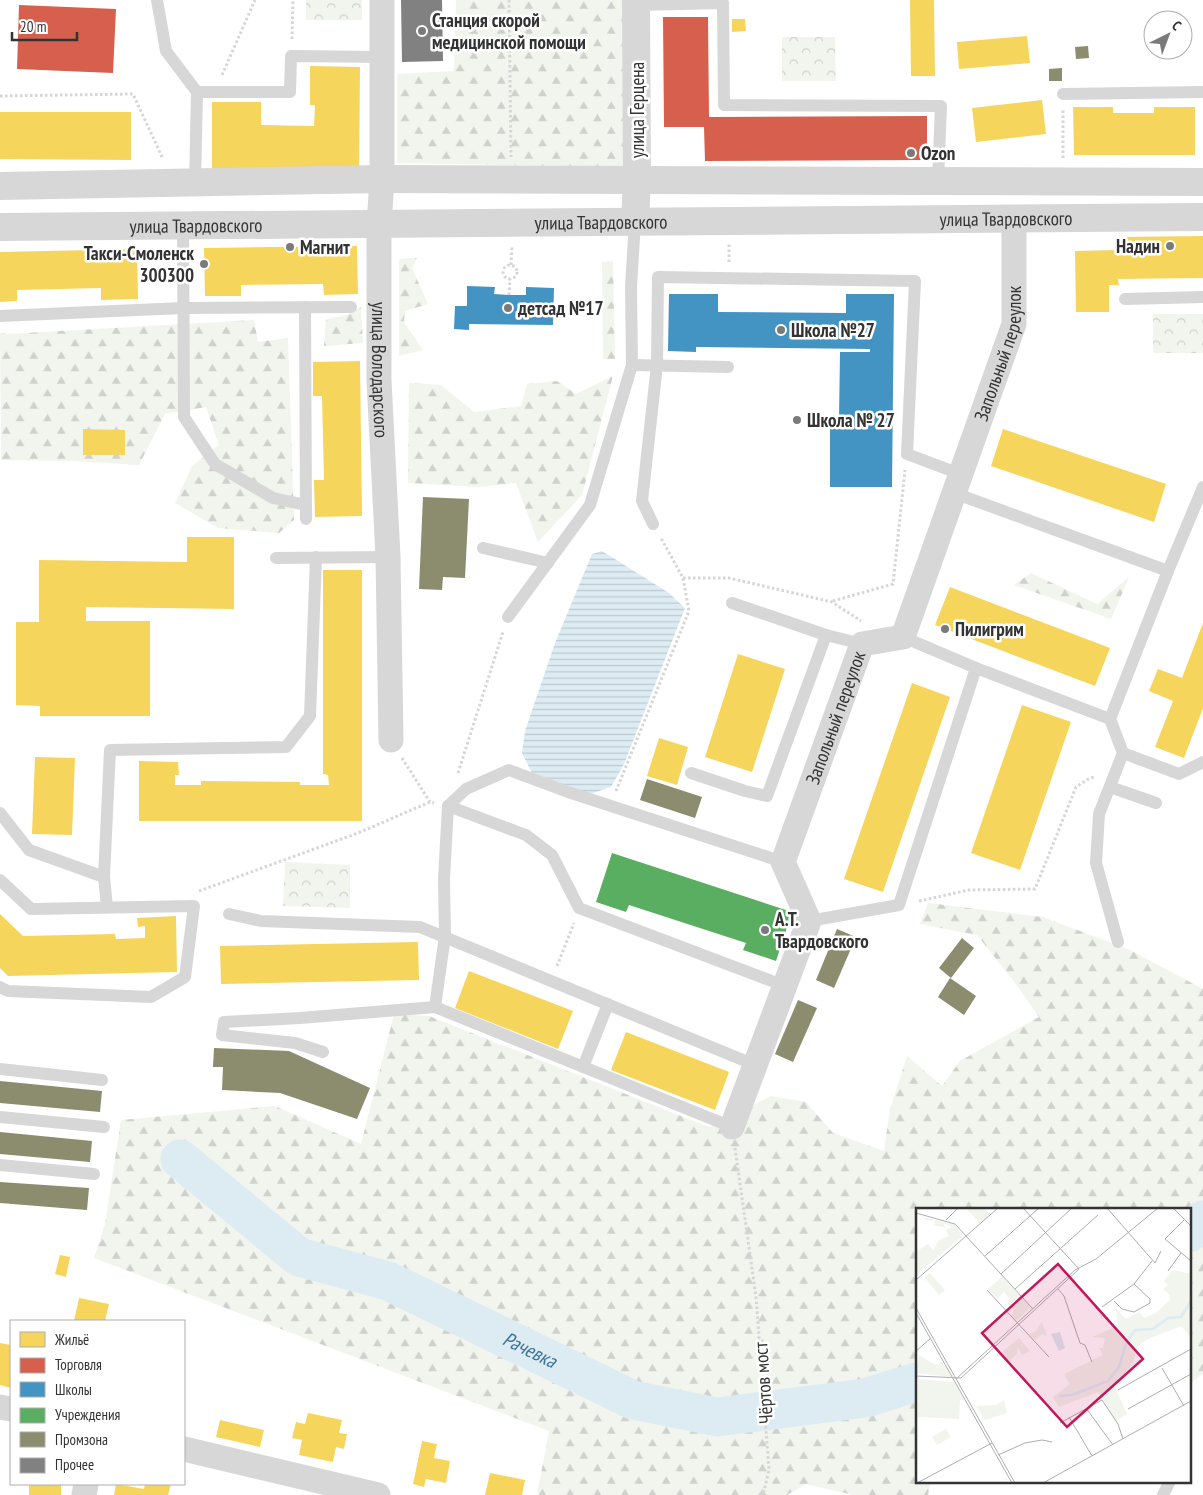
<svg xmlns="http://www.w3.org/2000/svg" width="1203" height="1495" font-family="'PT Sans Narrow',sans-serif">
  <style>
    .forest { fill: url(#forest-firs); fill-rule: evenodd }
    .park { fill: url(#park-crowns) }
    .water { fill: url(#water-rules) }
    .homes { fill: #f6d55c }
    .shops { fill: #d6604d }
    .schools { fill: #4393c3 }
    .public { fill: #5aae61 }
    .industry { fill: #8c8c6e }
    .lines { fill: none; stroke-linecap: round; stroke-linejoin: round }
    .river { stroke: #ddebf3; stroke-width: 39 }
    .building { fill: #818181 }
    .path { stroke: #d6d6d6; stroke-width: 3; stroke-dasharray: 2.5 2.5; stroke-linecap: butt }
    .service { stroke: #d7d7d7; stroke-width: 12 }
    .minor { stroke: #d7d7d7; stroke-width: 25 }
    .tertiary { stroke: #d7d7d7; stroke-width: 28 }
    .poi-dot { fill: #7a7a7a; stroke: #fff; stroke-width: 2 }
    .labels { text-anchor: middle; stroke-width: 5; stroke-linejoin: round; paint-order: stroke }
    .poi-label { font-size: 19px; font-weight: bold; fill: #333; stroke: #fff; text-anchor: start }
    .street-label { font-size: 19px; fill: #333; stroke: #fff }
    .water-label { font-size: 20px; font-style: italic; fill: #3f7597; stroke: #fff }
    .inset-river { fill: none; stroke: #ddebf3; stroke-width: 2.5 }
    .inset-road { fill: none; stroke: #adadad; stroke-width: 1 }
    .view { fill: #c2185b; fill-opacity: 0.15; stroke: #c2185b; stroke-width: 2.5 }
    .inset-edge { fill: none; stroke: #333; stroke-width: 2.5 }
  </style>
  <defs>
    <pattern id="forest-firs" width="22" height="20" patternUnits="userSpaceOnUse" patternTransform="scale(1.25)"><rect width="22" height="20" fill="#f1f5ed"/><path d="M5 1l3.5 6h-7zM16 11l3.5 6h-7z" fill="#cfd2cc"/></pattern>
    <pattern id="park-crowns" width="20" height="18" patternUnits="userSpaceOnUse" patternTransform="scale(1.25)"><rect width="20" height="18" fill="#f1f5ed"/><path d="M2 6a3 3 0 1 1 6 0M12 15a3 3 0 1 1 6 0" fill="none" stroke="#cfd2cc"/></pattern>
    <pattern id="water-rules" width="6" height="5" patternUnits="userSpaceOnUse" patternTransform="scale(1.25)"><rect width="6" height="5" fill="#ddebf3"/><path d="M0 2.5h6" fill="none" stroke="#becad1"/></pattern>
  </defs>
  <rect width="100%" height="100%" fill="#fff"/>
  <g class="forest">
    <path d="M456 0H628L632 167 397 163V74L454 71Z"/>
    <path d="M417 258 412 268 428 304 405 311 404 322 423 350 399 356V259Z"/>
    <path d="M613 261 615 359H603L602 262Z"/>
    <path d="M361 307 363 343 324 346 326 319 347 315Z"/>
    <path d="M254 320 258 342 288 338 294 520 279 533 218 528 175 503 192 466 219 445 206 407 165 414 139 465 74 461 1 460 0 333 8 334ZM83 430H125V455H83Z"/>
    <path d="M613 376 582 495 538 542 516 483 479 487 408 483 409 383 441 385 474 412 521 406 527 384 557 381 576 394Z"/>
    <path d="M1031 573 1097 604 1129 577 1111 619 1014 585Z"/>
    <path d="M928 903 1043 917 1130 950 1203 989V1374L1189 1384V1209H917V1481H931L928 1495H853L806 1484 787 1495H537L549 1431 94 1258 105 1224 121 1120 275 1106 361 1144 394 1014 429 1016 709 1127 771 1096 806 1102 833 1133 884 1151 890 1109 907 1056 942 1086 960 1061 1039 1017 1016 984 977 935 920 924Z"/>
  </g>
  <g class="park">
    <rect x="306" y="0" width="56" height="20"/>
    <path d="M782 37H835L836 81H782Z"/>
    <rect x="1153" y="314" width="50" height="39"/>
    <path d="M285 862 350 865V908L283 906Z"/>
  </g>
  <path class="water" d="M602 551 669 593 685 608 624 764 611 787 590 794 532 773 522 753 525 731 555 643 592 554Z"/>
  <g class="homes">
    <path d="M910 0H934L935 76H911Z"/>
    <path d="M732 19H745L746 31 732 32Z"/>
    <path d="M1027 36 1030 63 959 69 957 42Z"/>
    <path d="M310 66 360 67 359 170 212 169V102H261V125L314 126 315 105H310Z"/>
    <path d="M1042 100 1046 134 976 142 972 108Z"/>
    <path d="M1073 107H1113V113H1154V107H1195V155H1074Z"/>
    <path d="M0 112H131V160L0 159Z"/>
    <path d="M1203 236V278L1118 279 1119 285H1109V312H1076L1075 251 1118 250V237Z"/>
    <path d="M357 246 358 294 324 295 323 284 241 285V296H205L204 248Z"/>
    <path d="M137 249 138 299 101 300V288L17 290V301L0 302V252Z"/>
    <path d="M360 361 362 516 315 517 314 480H324L322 396H313V362Z"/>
    <path d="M83 429 125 430V455H83Z"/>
    <path d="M1003 429 1166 484 1154 522 991 466Z"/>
    <path d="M187 537H234V609L86 607V621H150V716H40V706L16 705V622H39V560L187 562Z"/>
    <path d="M323 570H362V821H139V761L178 762 179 775H175V785H201V781L300 782V785H329L328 775 323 774Z"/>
    <path d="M950 587 1110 648 1095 686 935 625Z"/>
    <path d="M1203 623V708L1184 758 1155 747 1173 701 1149 691 1158 669 1182 678Z"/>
    <path d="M738 654 785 669 752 772 705 757Z"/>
    <path d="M912 683 950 697 883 892 844 879Z"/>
    <path d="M1022 705 1071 722 1020 870 971 853Z"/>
    <path d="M659 738 688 747 677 785 647 776Z"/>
    <path d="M35 757 75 758 72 835 32 834Z"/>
    <path d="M0 914 23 936 115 934 116 939 145 938V926L138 927 137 918 176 916 177 972 8 976 0 968Z"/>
    <path d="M418 942 419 980 221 984 220 946Z"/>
    <path d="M469 971 573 1011 558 1049 455 1008Z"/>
    <path d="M626 1032 729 1072 715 1110 611 1070Z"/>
    <path d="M60 1255 70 1257 66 1277 55 1274Z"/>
    <path d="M79 1298 109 1304 105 1321H74Z"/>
    <path d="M0 1343 11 1345V1388L0 1385Z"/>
    <path d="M308 1413 342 1420 339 1433 347 1434 344 1449 336 1447 333 1462 299 1455 302 1440 292 1438 296 1422 305 1424Z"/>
    <path d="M220 1420 264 1430 260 1447 216 1437Z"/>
    <path d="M422 1441 437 1444 434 1458 450 1461 446 1483 426 1479 424 1487 413 1484Z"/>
    <path d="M490 1473 525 1480 522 1495H485Z"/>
    <rect x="29" y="1484" width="32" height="11"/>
    <path d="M116 1484 144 1489 145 1484H171L168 1495H114Z"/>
  </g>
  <g class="shops">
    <path d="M19 5 116 9 113 73 17 69Z"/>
    <path d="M663 17H708L709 117 927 116V160L705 161 704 127H664Z"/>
  </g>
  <g class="schools">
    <path d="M467 286 495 287 494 294 509 295H526V287L554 288 553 325 469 324V330L454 329 455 306H467Z"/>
    <path d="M669 294H718V312L846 313V294H894L892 487H830V419H839L840 352H870V349L696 347V352L668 351Z"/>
  </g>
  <path class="public" d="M612 853 792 912 776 961 743 950 746 943 629 905 626 912 596 902Z"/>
  <g class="industry">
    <path d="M1088 46 1089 58 1076 59 1075 47Z"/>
    <path d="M1062 68V81H1049V69Z"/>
    <path d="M423 497 469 499 465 578 443 577 442 590 419 589Z"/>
    <path d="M647 779 702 797 695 818 640 800Z"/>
    <path d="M837 929 856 937 834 988 816 980Z"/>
    <path d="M962 938 974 948 951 978 939 968Z"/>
    <path d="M950 978 976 996 964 1015 938 997Z"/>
    <path d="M798 1000 817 1008 793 1062 775 1054Z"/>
    <path d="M214 1048 289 1051 370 1088 357 1119 280 1093 222 1090 223 1067H213Z"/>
    <path d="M0 1081 102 1091 100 1112 0 1103Z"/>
    <path d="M0 1132 92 1141 90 1162 0 1154Z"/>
    <path d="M0 1182 89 1188 87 1210 0 1203Z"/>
  </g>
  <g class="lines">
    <g class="river">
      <path id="s1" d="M180 1159 299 1257 388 1281 633 1400 717 1417 865 1398 917 1382"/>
      <path d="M1189 1233 1203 1220"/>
    </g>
  </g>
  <path class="building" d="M401 0H442L443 61 402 62Z"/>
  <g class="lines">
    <g class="path">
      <path d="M509 0 511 157"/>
      <path d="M292 39 293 0"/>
      <path d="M222 75 255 0"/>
      <path d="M0 96 133 94 163 159"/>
      <path d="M1063 158V110"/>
      <path d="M729 262V244"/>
      <path d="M511 265 512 247"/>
      <circle cx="510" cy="272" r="7"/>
      <path d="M509 295 510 279"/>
      <path d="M683 578H729L832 602 861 621"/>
      <path d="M833 601 893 584 905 470"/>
      <path d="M402 758 430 802"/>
      <path d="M458 773 503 632"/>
      <path d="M616 791 689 611 683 578 661 538"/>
      <path d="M199 891 358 833 430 802 434 803"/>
      <path d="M919 901 969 890 1035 889 1076 787 1090 778 1095 777"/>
      <path d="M557 966 574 923"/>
      <path d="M735 1148 756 1297 769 1470 764 1491 759 1495"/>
    </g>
    <g class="service">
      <path d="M157 0 166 51 197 92 195 183"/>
      <path d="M636 5 723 3 724 105 941 106 938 181"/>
      <path d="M197 92H290L291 56 382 57"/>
      <path d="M1063 94 1203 92"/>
      <path d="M183 226 184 417 215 464 273 498 306 505"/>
      <path d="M1125 299 1203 297"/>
      <path d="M305 307 306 519"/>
      <path d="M0 316 183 308 351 307"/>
      <path d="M632 365 728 367"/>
      <path d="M954 493 1168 571"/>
      <path d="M653 524 642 501 657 365 658 277 915 281 907 454 960 474"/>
      <path d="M483 548 548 563"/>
      <path d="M276 558 388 557"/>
      <path d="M732 603 826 635"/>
      <path d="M508 617 590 505 632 365 631 287 635 221"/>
      <path d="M903 637 976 668 1110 719 1168 571 1203 487"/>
      <path d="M1110 719 1123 753 1099 814 1096 863 1118 942"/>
      <path d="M1123 753 1179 774 1203 762"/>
      <path d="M691 773 745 791 767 796 826 635 862 644"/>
      <path d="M1110 787 1156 803"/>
      <path d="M448 806 526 835 552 855 579 908 785 986"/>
      <path d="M0 813 29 850 104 877"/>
      <path d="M0 880 31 909 194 906 185 977 151 997 8 991 0 987"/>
      <path d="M107 907 104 877 110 750 286 747 310 716 316 557"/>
      <path d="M229 914 261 921 420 927 755 1065"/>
      <path d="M809 921 899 905 976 668"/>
      <path d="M435 1007 445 936 444 879 448 806 466 789 509 770 568 792 783 862"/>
      <path d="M323 1052 295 1043 222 1035 224 1022 300 1018 435 1007 732 1127"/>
      <path d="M583 1067 608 1004"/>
      <path d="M0 1069 102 1080"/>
      <path d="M0 1117 104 1127"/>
      <path d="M0 1165 94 1174"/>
      <path d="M1163 1495 1170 1481"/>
    </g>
    <g class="minor">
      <path id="s2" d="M382 0V179L379 225V380L388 557 391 740"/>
      <path id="s3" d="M732 1127 809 921 783 862 862 644 903 637 1014 324V218"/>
      <path d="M0 1407 11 1409"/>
      <path d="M184 1449 378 1495"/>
      <path d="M84 1495 86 1484"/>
    </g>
    <g class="tertiary">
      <path d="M0 186 382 179 1203 182"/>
      <path d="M635 221 637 180 636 0"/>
      <path id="s4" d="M0 227C401 224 802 220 1203 217"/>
    </g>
  </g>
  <g class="poi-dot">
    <circle cx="422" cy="31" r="5"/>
    <circle cx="911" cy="153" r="5"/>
    <circle cx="1170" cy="246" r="5"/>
    <circle cx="290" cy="247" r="5"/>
    <circle cx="204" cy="264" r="5"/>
    <circle cx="508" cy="308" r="5"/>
    <circle cx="781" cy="330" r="5"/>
    <circle cx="797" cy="420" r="5"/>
    <circle cx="945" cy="629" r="5"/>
    <circle cx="765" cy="930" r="5"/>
  </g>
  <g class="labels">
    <g class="poi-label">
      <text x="432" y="27">Станция скорой<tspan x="432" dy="22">медицинской помощи</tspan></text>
      <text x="921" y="160">Ozon</text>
      <text x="1160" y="253" text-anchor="end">Надин</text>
      <text x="300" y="254">Магнит</text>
      <text x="194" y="260" text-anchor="end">Такси-Смоленск<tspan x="194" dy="22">300300</tspan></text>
      <text x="518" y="315">детсад №17</text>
      <text x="791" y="337">Школа №27</text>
      <text x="807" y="427">Школа № 27</text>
      <text x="955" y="636">Пилигрим</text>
      <text x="775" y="926">А.Т.<tspan x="775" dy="22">Твардовского</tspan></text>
    </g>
    <g class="street-label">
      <text transform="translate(637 110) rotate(-90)" y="7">улица Герцена</text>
      <text dy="7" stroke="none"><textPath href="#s4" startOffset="1006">улица Твардовского</textPath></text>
      <text dy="7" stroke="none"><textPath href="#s4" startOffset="601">улица Твардовского</textPath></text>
      <text dy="7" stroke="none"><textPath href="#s4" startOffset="196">улица Твардовского</textPath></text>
      <text dy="7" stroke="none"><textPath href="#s3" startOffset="858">Запольный переулок</textPath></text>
      <text dy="7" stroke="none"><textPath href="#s2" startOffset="370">улица Володарского</textPath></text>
      <text dy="7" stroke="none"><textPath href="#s3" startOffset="438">Запольный переулок</textPath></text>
      <text transform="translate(763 1383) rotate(-94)" y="7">Чёртов мост</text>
    </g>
    <g class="water-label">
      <text dy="7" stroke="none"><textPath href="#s1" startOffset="404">Рачевка</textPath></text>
    </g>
  </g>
  <g transform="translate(916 1208)">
    <rect width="275" height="275" fill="#fff"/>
    <path d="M14 65 29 82 23 87 8 69Z" fill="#f1f5ed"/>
    <path d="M50 0H68L74 6 64 16ZM6 9 38 16 47 28 0 67 1 43 12 36 17 42 23 32 33 28 30 22 36 19 27 15 30 20 18 17 19 12 10 13ZM257 62 275 66V129L265 118 230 132 221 139 217 155 199 179 211 206 200 213 182 184 143 199 137 189 154 176 148 166 187 147 183 140H187L189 130 176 129 202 118 200 100 210 111 223 104 228 110 240 105 254 92V87L247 81 252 77 248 73ZM86 69 115 99 100 113 95 107 98 103 91 94 94 91 88 84 81 91 72 81ZM126 114 131 128 126 126 119 132 113 126 119 124ZM103 130 114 143 106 147 102 139 101 146 92 154 85 147 81 150V145H85ZM88 192 91 205 69 212 60 198 80 197Z" fill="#f1f5ed"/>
    <path d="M2 171 38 174 48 192H44L43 211 2 209Z" fill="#f1f5ed"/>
    <path d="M3 147 19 157 26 154 35 169 0 165Z" fill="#f1f5ed"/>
    <path d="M30 221 35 229 21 237 16 229Z" fill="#f1f5ed"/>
    <path d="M144 124 149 140 143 143 135 126Z" fill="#ddebf3"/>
    <path class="inset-river" d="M143 188 156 187 192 173 203 159 211 133 219 122 237 121 252 110 265 109 275 93"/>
    <path class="inset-road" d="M107 0 163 61M191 0 239 55 245 43M257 0 275 18M0 5 39 16 117 101M30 12 42 0M268 12 249 31 275 53M69 48 123 0M252 63 265 45M85 66 156 0M0 72 82 0M99 81 182 7M142 81 148 88 164 135 169 137 176 154M71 82 133 149M198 93 206 101 218 104 234 95V91L218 76M186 99 218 76 236 53M0 100 99 275M0 105 96 275M0 143 15 130M246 160 268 198M0 168 45 170 163 61M40 171 159 62 180 51 242 0M202 182 275 141M170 200 197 237M212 201 275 166M153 209 176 248M144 215 186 192 202 216 207 231M82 247 109 235 126 232 136 234M1 275 76 235M127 275 275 193"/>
    <path class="view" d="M142 56 227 151 151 219 66 125Z"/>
    <rect width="275" height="275" class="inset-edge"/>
  </g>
  <rect x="10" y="1320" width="175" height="165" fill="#ffffff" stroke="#adadad"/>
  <rect x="20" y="1332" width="25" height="15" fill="#f6d55c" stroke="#adadad"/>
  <text x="55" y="1345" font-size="15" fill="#333333">Жильё</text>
  <rect x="20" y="1358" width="25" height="15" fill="#d6604d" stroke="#adadad"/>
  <text x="55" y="1370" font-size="15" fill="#333333">Торговля</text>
  <rect x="20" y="1382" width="25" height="15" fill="#4393c3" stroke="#adadad"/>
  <text x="55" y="1395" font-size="15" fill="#333333">Школы</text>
  <rect x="20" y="1408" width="25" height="15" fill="#5aae61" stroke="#adadad"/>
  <text x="55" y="1420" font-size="15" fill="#333333">Учреждения</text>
  <rect x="20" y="1432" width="25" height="15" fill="#8c8c6e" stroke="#adadad"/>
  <text x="55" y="1445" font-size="15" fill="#333333">Промзона</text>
  <rect x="20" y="1458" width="25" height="15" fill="#818181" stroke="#adadad"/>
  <text x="55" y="1470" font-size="15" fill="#333333">Прочее</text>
  <g transform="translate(1168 35) rotate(42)"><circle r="24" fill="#ffffff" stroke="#adadad"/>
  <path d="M0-4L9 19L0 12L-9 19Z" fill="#7a7a7a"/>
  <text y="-8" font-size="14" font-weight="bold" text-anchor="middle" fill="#333333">С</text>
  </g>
  <path d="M12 32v8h65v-8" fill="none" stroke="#333333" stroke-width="2.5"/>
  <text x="20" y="32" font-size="15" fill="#333333" stroke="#ffffff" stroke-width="4" paint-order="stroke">20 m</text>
</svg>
